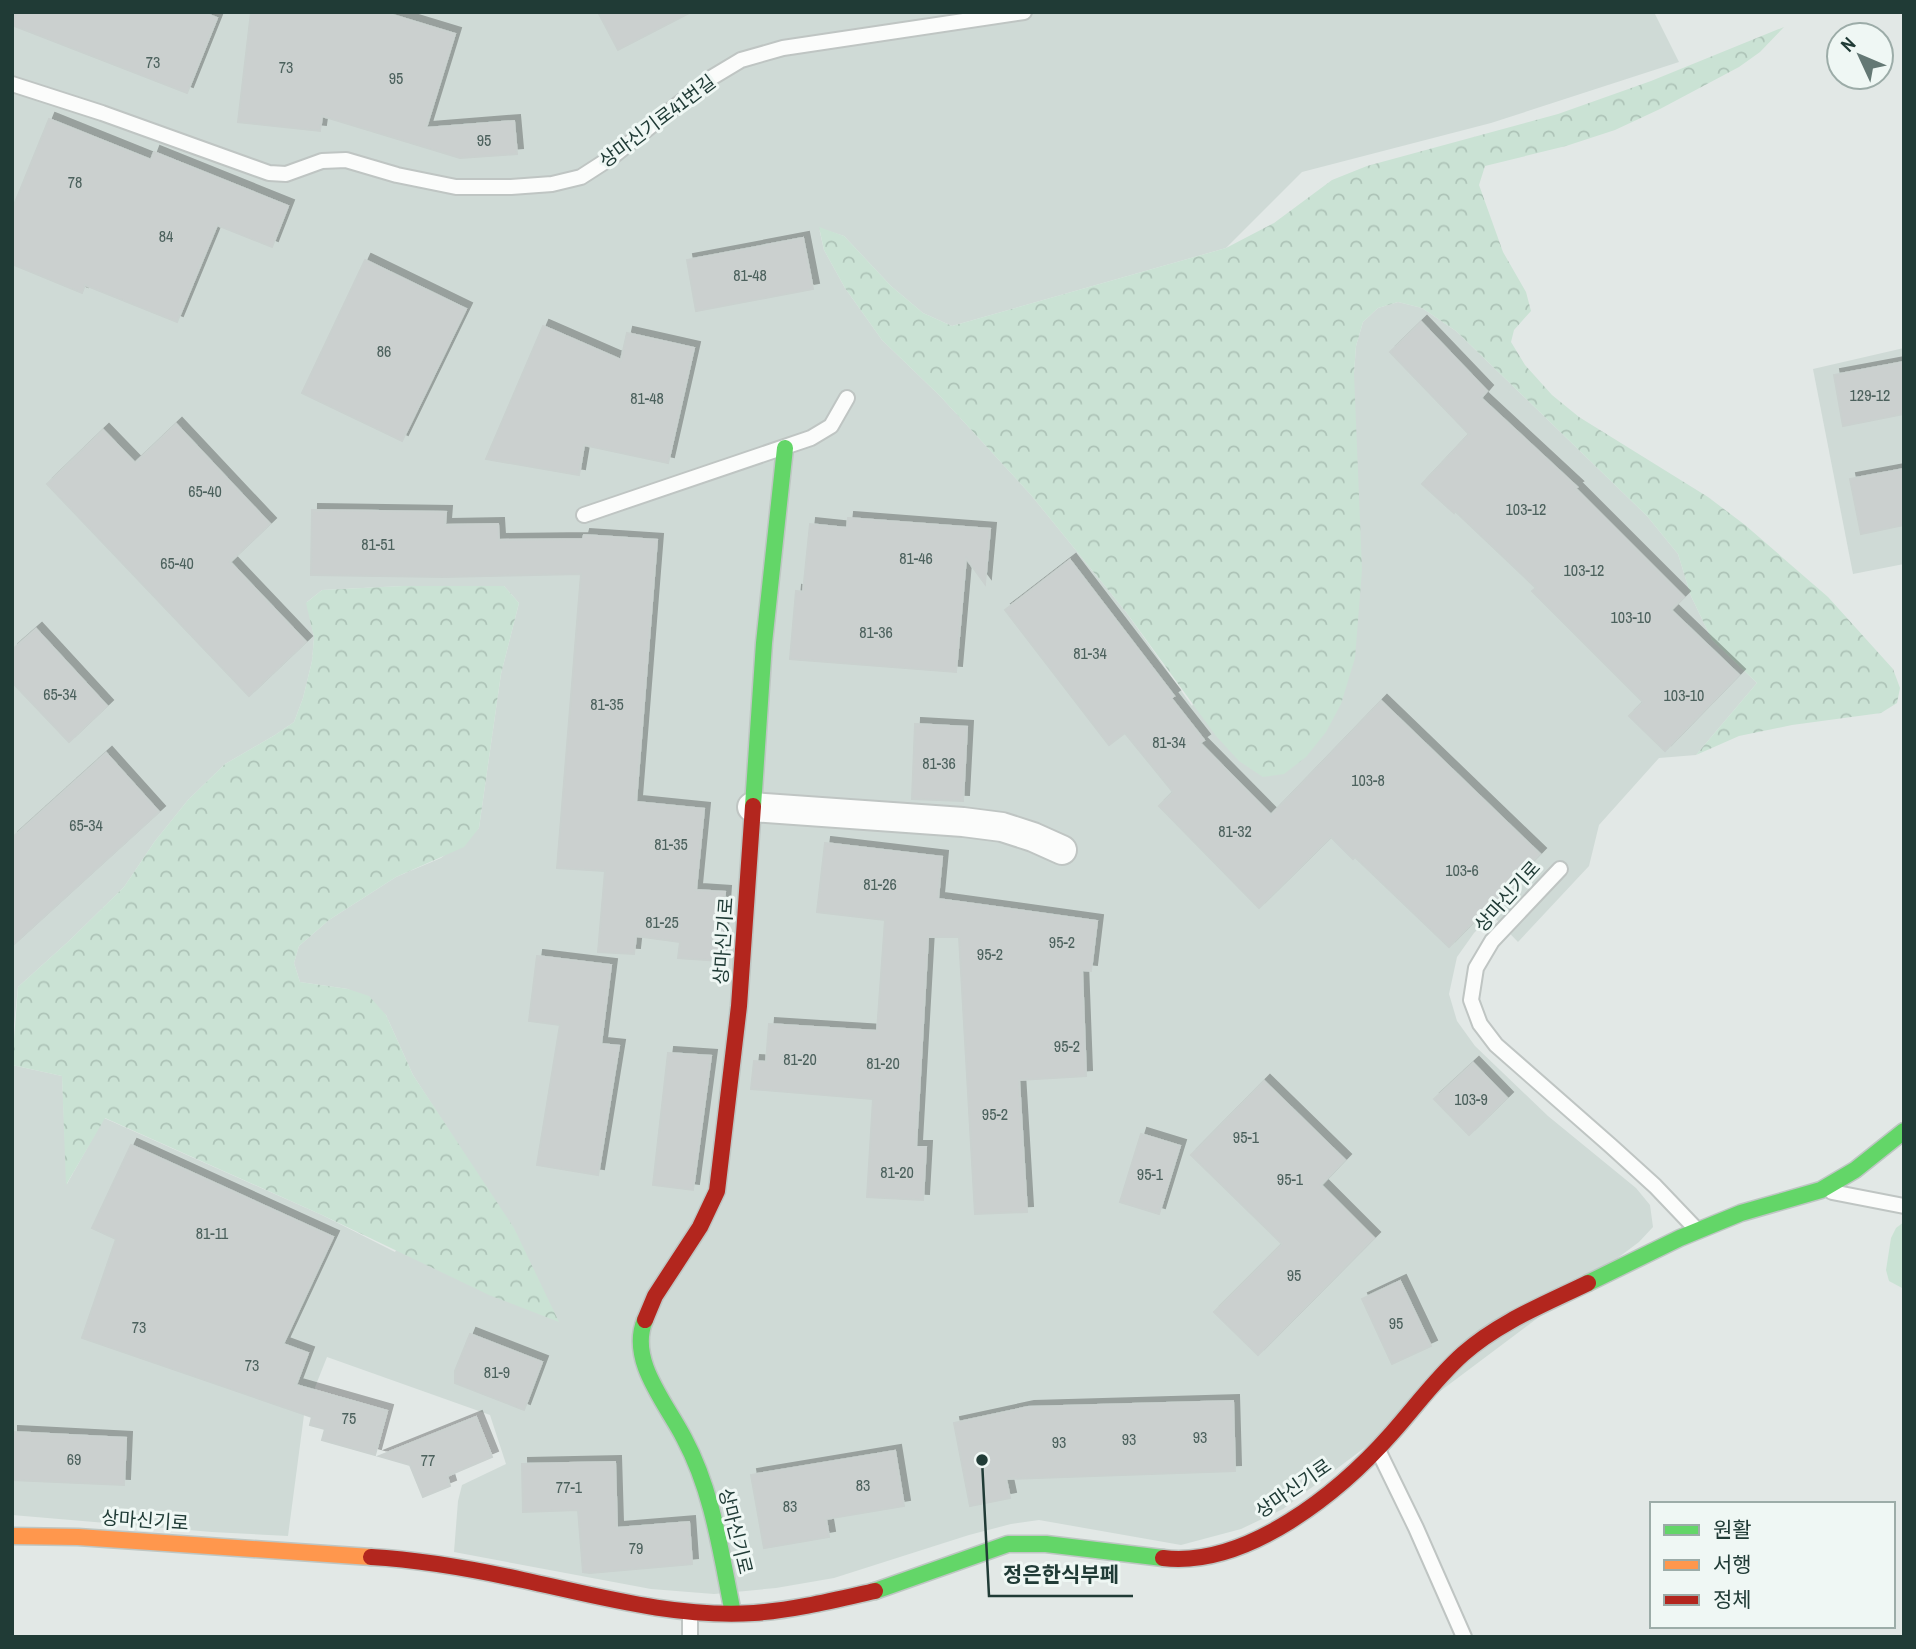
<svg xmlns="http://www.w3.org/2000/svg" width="1916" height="1649" font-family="'Archivo Narrow','Noto Sans KR',sans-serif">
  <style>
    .built { fill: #cfdad6 }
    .forest { fill: url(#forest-crowns) }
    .garden { fill: #cae2d4 }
    .building { fill: #cbd0cf; stroke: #cad1cf; stroke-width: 2; filter: url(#shadow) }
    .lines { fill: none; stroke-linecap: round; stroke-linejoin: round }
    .lane-casing { stroke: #bfc5c3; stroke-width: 18 }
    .street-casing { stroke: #bfc5c3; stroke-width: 32 }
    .fast-casing { stroke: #bec6c3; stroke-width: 19 }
    .slow-casing { stroke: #bec6c3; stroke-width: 19 }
    .jam-casing { stroke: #bec6c3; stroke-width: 19 }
    .lane { stroke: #fbfcfb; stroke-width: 14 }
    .street { stroke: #fbfcfb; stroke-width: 28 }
    .fast { stroke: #63d668; stroke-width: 16 }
    .slow { stroke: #ff974d; stroke-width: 16 }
    .jam { stroke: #b3261e; stroke-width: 16 }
    .labels { text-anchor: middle; stroke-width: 6; stroke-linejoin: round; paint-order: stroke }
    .number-label { font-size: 16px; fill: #4c615d }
    .street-label { font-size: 19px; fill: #203b36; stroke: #eff7f4 }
    .leader { fill: none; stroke: #203b36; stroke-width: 2.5 }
    .callout-dot { fill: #203b36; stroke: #eff7f4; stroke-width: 2.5 }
    .callout-label { font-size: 21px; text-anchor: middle; font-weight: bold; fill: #203b36; stroke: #eff7f4; stroke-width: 6; stroke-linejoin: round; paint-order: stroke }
  </style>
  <defs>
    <pattern id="forest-crowns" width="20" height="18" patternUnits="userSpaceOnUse" patternTransform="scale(1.75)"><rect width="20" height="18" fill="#cae2d4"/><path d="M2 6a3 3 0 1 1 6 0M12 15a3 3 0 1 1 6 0" fill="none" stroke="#adc3b7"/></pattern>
    <filter id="shadow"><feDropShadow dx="6" dy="-6" stdDeviation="0" flood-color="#0004"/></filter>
  </defs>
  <rect width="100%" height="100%" fill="#e2e8e6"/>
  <g class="built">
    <path d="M12 12H1654L1679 62 1491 123 1302 172 1226 248 952 326 923 313 891 286 844 236 819 228 824 250 845 288 882 340 940 396 1031 495 1126 612 1192 706 1354 373 1356 346 1363 322 1378 308 1398 302 1422 308 1456 331 1647 516 1678 554 1691 596 1712 640 1757 683 1696 755 1659 758 1599 825 1589 866 1518 942 1492 915 1474 933 1457 957 1449 994 1457 1021 1475 1046 1548 1116 1636 1188 1650 1205 1653 1227 1639 1242 1283 1509 1241 1529 1181 1545 1039 1520 1011 1524 969 1535 834 1578 776 1588 714 1594 651 1589 454 1552 458 1501 462 1485 506 1464 490 1415 327 1357 304 1415 288 1536 212 1532 12 1515V1065L62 1076 67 1184 104 1118 322 1215 395 1252 455 1140 413 1075 386 1015 348 989 300 982 294 963 299 946 329 920 396 877 441 858 479 828 501 674 519 603 504 586H403L322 590 307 602 314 637 312 661 303 698 294 722 275 735 225 764 188 800 155 841 124 887 70 940 18 987 12 1044Z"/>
    <path d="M1904 348V564L1853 574 1813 369Z"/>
  </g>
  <g class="forest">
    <path d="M1784 27 1760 52 1739 67 1660 109 1615 130 1566 146 1485 166 1479 185 1503 252 1526 292 1531 311 1514 330 1511 342 1525 365 1552 395 1579 417 1708 497 1745 525 1828 597 1893 669 1900 688 1897 703 1881 713 1792 725 1739 736 1696 755 1757 683 1712 640 1691 596 1678 554 1647 516 1456 331 1422 308 1398 302 1378 308 1363 322 1356 346 1354 373 1362 570 1355 658 1341 704 1326 732 1306 757 1284 774 1263 777 1239 761 1216 736 1126 612 1031 495 940 396 882 340 845 288 824 250 819 227 844 236 891 286 923 313 952 326 1226 248 1274 223 1332 180 1367 166 1558 114 1651 81Z"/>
    <path d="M403 586H504L519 603 501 674 479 828 464 847 396 877 329 920 299 946 294 963 300 982 348 989 369 996 386 1015 413 1075 514 1228 559 1322 489 1295 322 1215 105 1118 66 1185 62 1076 12 1065 18 987 70 940 124 887 155 841 188 800 225 764 275 735 294 722 303 698 312 661 314 637 306 603 322 590Z"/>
  </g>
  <path class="garden" d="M1904 1222V1289L1889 1281 1886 1270 1891 1238 1896 1228Z"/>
  <g class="building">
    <path d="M12 12H202L217 18 187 93 12 25Z"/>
    <path d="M251 12H383L455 34 426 128 514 121 517 154 460 158 322 116 320 131 238 122Z"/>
    <path d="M598 12H691L618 50Z"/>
    <path d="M49 119 151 160 154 152 288 206 272 247 217 225 177 322 85 285 82 293 12 264V210Z"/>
    <path d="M803 238 813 289 696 311 687 260Z"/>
    <path d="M365 260 466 309 402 441 302 393Z"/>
    <path d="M1421 322 1487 391 1481 398 1577 487 1575 488 1684 597 1671 610 1739 675 1665 751 1629 716 1643 702 1532 591 1536 588 1455 511 1454 513 1422 484 1469 434 1390 352Z"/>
    <path d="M543 326 621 360 627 333 694 348 668 463 584 445 579 475 486 459Z"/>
    <path d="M1904 362V414L1843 426 1834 375Z"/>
    <path d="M176 424 270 524 230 562 306 642 249 696 47 484 103 430 135 463Z"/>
    <path d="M1904 469V525L1861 534 1850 479Z"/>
    <path d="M312 510 446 512 445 525 498 524 499 540 583 539 584 535 657 540 636 802 704 809 696 890 725 892 720 961 678 958 680 942 636 936 634 954 598 952 605 871 557 868 581 574 444 577 311 575Z"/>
    <path d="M848 518 990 529 985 584 966 558 956 672 790 659 796 591 803 592 810 524 847 528Z"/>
    <path d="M1070 560 1174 696 1171 698 1204 740 1200 743 1271 815 1381 701 1540 854 1449 947 1355 857 1353 859 1331 837 1259 908 1159 806 1173 792 1125 733 1109 745 1005 610Z"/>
    <path d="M36 629 107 706 69 742 12 682V650Z"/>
    <path d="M915 724 967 727 963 801 912 799Z"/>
    <path d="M106 753 159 812 12 946V838Z"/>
    <path d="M825 843 942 857 938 899 1097 921 1091 971 1082 970 1086 1076 1019 1080 1027 1212 975 1214 959 937H928L916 1147H926L923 1200 867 1197 873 1099 751 1089 754 1061 766 1062 769 1024 877 1031 885 920 817 912Z"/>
    <path d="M537 956 611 965 601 1044 619 1046 598 1175 537 1165 560 1025 529 1021Z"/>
    <path d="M668 1053 711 1056 693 1190 653 1185Z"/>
    <path d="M1473 1063 1507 1098 1469 1135 1434 1099Z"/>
    <path d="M1264 1081 1345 1160 1321 1185 1374 1238 1258 1355 1214 1312 1282 1244 1191 1155Z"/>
    <path d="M1141 1134 1180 1146 1159 1214 1120 1202Z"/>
    <path d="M131 1145 333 1237 283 1344 308 1353 296 1385 387 1411 375 1455 322 1440 325 1429 310 1425 312 1417 82 1338 116 1239 92 1228Z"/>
    <path d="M1400 1281 1431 1346 1392 1364 1362 1299Z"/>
    <path d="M470 1334 542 1362 524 1410 455 1383V1371Z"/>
    <path d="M1233 1401 1235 1471 1006 1479 1010 1498 970 1506 954 1423 1028 1407Z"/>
    <path d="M476 1417 492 1457 447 1476 450 1486 423 1497 410 1465 379 1456Z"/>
    <path d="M12 1432 126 1438 124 1485 12 1480Z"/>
    <path d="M895 1451 904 1506 826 1519 829 1537 764 1548 751 1475Z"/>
    <path d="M615 1462 617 1528 689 1522 692 1564 590 1573 583 1572 578 1510 523 1512 522 1464Z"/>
  </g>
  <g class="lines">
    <defs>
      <g id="lane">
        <path d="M12 84 102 113 269 173 286 174 322 161 346 160 397 175 456 187H511L552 184 581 177 612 157 711 78 741 60 783 48 1024 12"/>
        <path d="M584 515 811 438 831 426 847 398"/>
        <path d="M1560 869 1492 941 1476 968 1471 1000 1480 1024 1496 1045 1611 1146 1655 1186 1697 1230"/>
        <path d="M1832 1192 1904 1206"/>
        <path d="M1378 1450 1416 1528 1464 1637"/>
        <path d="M690 1637V1613"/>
      </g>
      <path id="street" d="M752 807 963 822 1002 827 1033 837 1062 850"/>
      <g id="fast">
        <path d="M753 806 764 643 785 448"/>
        <path d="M1588 1283 1680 1238 1741 1213 1821 1190 1855 1170 1904 1131"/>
        <path d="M645 1320C628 1360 666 1403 684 1438 713 1492 721 1554 733 1613"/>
        <path d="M875 1591 1008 1544H1046L1163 1558"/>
      </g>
      <path id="slow" d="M12 1536 78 1537 371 1557"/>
      <g id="jam">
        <path d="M645 1320 655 1296 700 1227 717 1191 739 1006 753 806"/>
        <path d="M371 1557C423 1560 473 1569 523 1580 598 1596 676 1618 754 1613 795 1610 835 1600 875 1591"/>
        <path d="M1163 1558C1247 1568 1340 1492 1392 1433 1416 1406 1437 1377 1463 1354 1499 1322 1545 1304 1588 1283"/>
      </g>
    </defs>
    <use href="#lane" class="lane-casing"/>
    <use href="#street" class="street-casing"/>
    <use href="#fast" class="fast-casing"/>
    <use href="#slow" class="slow-casing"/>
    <use href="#jam" class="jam-casing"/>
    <use href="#lane" class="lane"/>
    <use href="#street" class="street"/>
    <use href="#fast" class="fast"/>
    <use href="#slow" class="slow"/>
    <use href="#jam" class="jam"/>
  </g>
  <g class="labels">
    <g class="number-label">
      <text x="153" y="68">73</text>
      <text x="286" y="73">73</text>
      <text x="396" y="84">95</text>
      <text x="484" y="146">95</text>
      <text x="75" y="188">78</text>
      <text x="166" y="242">84</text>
      <text x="750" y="281">81-48</text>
      <text x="384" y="357">86</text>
      <text x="1870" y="401">129-12</text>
      <text x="647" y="404">81-48</text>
      <text x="205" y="497">65-40</text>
      <text x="1526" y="515">103-12</text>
      <text x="378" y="550">81-51</text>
      <text x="916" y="564">81-46</text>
      <text x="177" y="569">65-40</text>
      <text x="1584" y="576">103-12</text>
      <text x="1631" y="623">103-10</text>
      <text x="876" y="638">81-36</text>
      <text x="1090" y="659">81-34</text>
      <text x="60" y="700">65-34</text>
      <text x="1684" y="701">103-10</text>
      <text x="607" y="710">81-35</text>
      <text x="1169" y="748">81-34</text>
      <text x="939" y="769">81-36</text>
      <text x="1368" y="786">103-8</text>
      <text x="86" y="831">65-34</text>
      <text x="1235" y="837">81-32</text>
      <text x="671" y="850">81-35</text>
      <text x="1462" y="876">103-6</text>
      <text x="880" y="890">81-26</text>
      <text x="662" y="928">81-25</text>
      <text x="1062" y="948">95-2</text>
      <text x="990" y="960">95-2</text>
      <text x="1067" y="1052">95-2</text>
      <text x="800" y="1065">81-20</text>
      <text x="883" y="1069">81-20</text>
      <text x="1471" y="1105">103-9</text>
      <text x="995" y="1120">95-2</text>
      <text x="1246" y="1143">95-1</text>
      <text x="897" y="1178">81-20</text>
      <text x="1150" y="1180">95-1</text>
      <text x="1290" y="1185">95-1</text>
      <text x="212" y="1239">81-11</text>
      <text x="1294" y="1281">95</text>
      <text x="1396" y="1329">95</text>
      <text x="139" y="1333">73</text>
      <text x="252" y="1371">73</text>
      <text x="497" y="1378">81-9</text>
      <text x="349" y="1424">75</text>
      <text x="1200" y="1443">93</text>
      <text x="1129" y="1445">93</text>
      <text x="1059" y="1448">93</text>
      <text x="74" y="1465">69</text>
      <text x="428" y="1466">77</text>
      <text x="863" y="1491">83</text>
      <text x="569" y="1493">77-1</text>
      <text x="790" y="1512">83</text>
      <text x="636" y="1554">79</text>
    </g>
    <g class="street-label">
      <text transform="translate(657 121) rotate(-37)" y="7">상마신기로41번길</text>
      <text transform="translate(1507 896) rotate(-48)" y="7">상마신기로</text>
      <text transform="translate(723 941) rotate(-86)" y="7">상마신기로</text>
      <text transform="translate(1293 1488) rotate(-35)" y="7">상마신기로</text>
      <text transform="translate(145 1520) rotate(4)" y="7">상마신기로</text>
      <text transform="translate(736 1531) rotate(76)" y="7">상마신기로</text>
    </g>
  </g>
  <path class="leader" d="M982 1460L989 1596H1133"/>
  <circle class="callout-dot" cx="982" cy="1460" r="7"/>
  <g class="callout-label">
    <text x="1061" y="1582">정은한식부페</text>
  </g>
  <rect width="1916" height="1649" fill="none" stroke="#203b36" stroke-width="28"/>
  <rect x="1650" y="1502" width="245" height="126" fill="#eff7f4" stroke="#9caca8" stroke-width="2"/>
  <rect x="1664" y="1525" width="35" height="10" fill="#63d668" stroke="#9caca8" stroke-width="2"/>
  <text x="1713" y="1537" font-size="21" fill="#203b36">원활</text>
  <rect x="1664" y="1560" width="35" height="10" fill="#ff974d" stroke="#9caca8" stroke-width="2"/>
  <text x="1713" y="1572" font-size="21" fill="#203b36">서행</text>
  <rect x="1664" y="1595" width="35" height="10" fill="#b3261e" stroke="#9caca8" stroke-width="2"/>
  <text x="1713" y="1607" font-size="21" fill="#203b36">정체</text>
  <g transform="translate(1860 56) rotate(314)"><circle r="33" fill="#eff7f4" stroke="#9caca8" stroke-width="2"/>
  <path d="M0-5L12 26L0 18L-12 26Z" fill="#647874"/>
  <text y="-10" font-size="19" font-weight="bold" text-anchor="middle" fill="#203b36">N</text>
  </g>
</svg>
